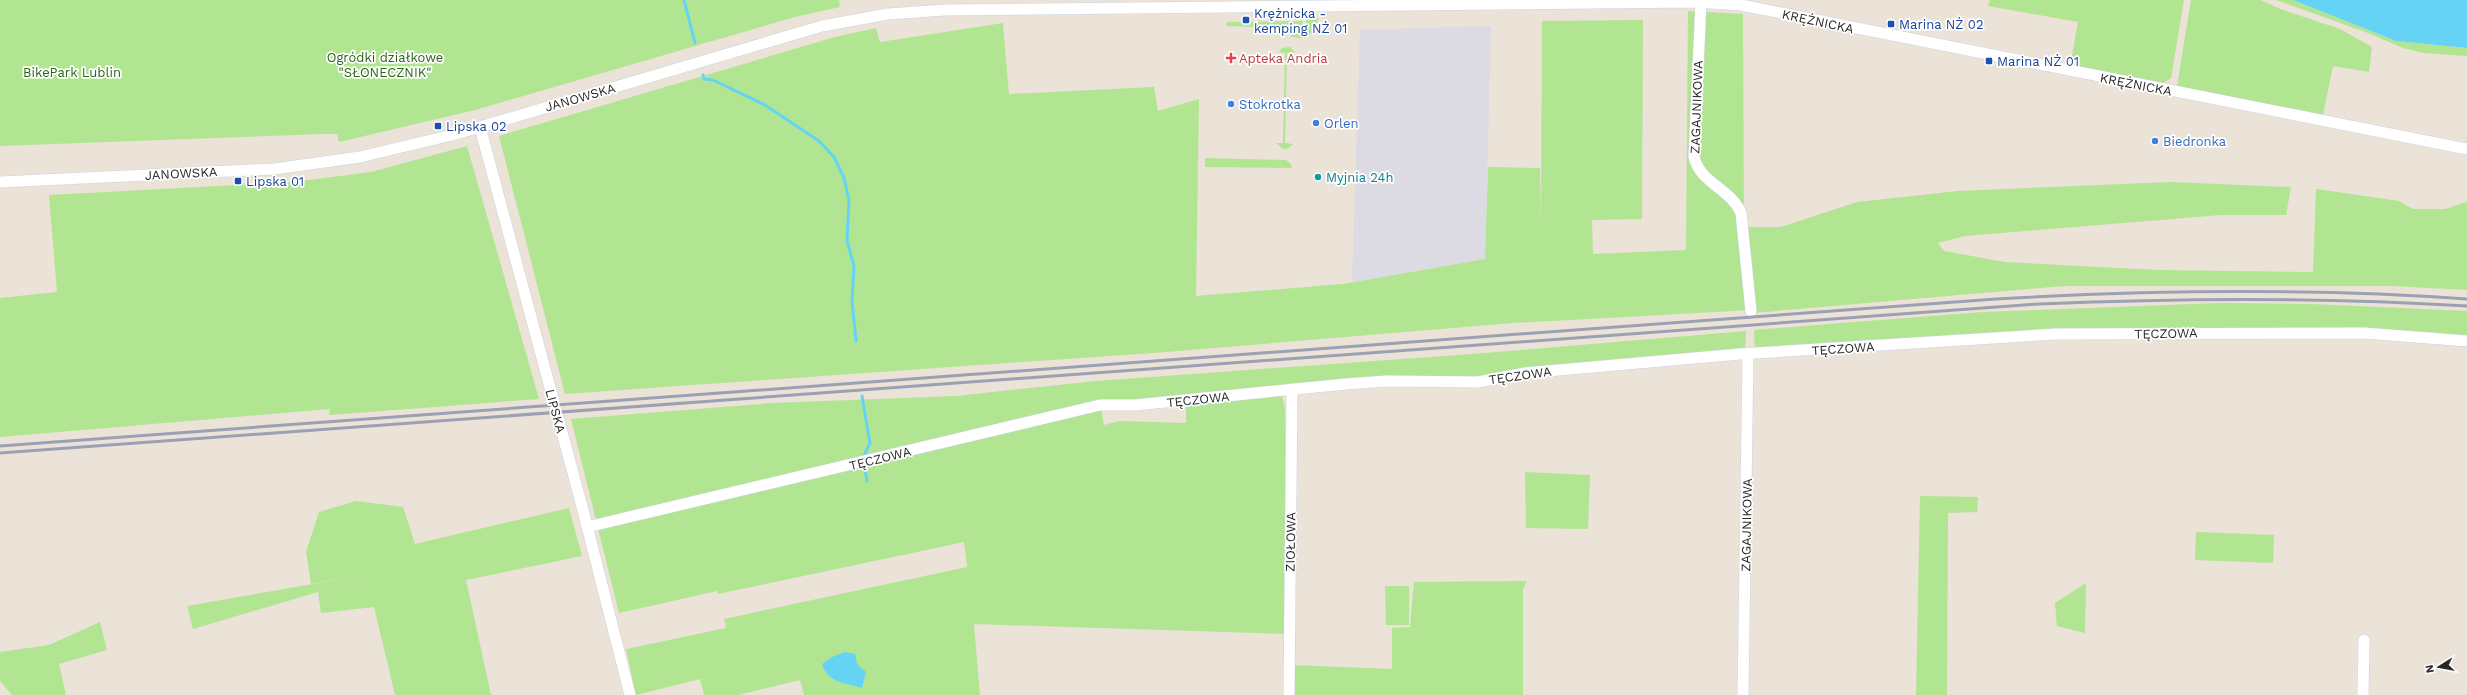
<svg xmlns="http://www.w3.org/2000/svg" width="2467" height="695" font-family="'Work Sans',sans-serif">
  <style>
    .industrial { fill: #dcdae3 }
    .green { fill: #b1e591 }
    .water { fill: #65d4f4 }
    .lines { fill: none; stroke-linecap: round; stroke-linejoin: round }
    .stream { stroke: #65d4f4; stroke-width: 3 }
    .minor-casing { stroke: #ced2e2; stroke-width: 12 }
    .minor { stroke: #fff; stroke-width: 11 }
    .rail { stroke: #9ba0b3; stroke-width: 3 }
    .transit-dot { fill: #1a4fb4; stroke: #fff; stroke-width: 1.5 }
    .health-dot { fill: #e0444e; stroke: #fff; stroke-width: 1.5 }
    .shop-dot { fill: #3f7fe0; stroke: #fff; stroke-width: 1.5 }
    .culture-dot { fill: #0f9aa8; stroke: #fff; stroke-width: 1.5 }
    .labels { text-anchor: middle; stroke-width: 3.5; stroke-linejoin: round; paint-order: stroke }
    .transit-label { font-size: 13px; fill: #164399; stroke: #fff; text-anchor: start }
    .street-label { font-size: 13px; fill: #282828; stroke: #fff }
    .park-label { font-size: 13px; fill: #2a6716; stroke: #fff }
    .health-label { font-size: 13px; fill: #be3a42; stroke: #fff; text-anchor: start }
    .shop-label { font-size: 13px; fill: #366cbe; stroke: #fff; text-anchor: start }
    .culture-label { font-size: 13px; fill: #0d838f; stroke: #fff; text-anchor: start }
  </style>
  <rect width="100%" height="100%" fill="#ebe2d8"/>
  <path class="industrial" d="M1491 26 1485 259 1352 282 1360 30Z"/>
  <g class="green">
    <path d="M0 0H839L840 7 795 17 475 110 339 142 337 134H322L0 146Z"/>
    <path d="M1990 0H2184L2171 78 2162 84 2079 69 2071 61 2078 22 1988 6Z"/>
    <path d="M2191 0H2261L2280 9 2340 29 2372 47 2369 72 2333 66 2323 115 2177 86Z"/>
    <path d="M2276 0H2293L2396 41 2467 48V56L2423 53 2403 48 2368 33Z"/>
    <path d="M1688 11 1743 14 1744 227H1781L1857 202 1958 191 2171 182 2291 187 2286 215H2221L1965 236 1938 243 1944 251 2005 262 2158 270 2313 272 2316 189 2399 201 2413 209H2445L2467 202V290L2393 286H2064L1753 313 1751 310 1513 323 1166 352 565 394 499 136 835 37 876 28 880 42 1003 23 1009 94 1154 87 1158 111 1199 99 1196 296 1343 284 1485 259 1488 167 1540 168 1541 221 1542 21 1643 20 1642 219 1592 220 1593 254 1686 250Z"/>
    <path d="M1282 13H1300L1299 17H1262Z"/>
    <path d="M1306 13H1313L1318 18 1316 30 1305 38 1291 37V31H1306Z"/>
    <path d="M1303 21 1302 28 1226 26 1227 22Z"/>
    <path d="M1290 47 1295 53H1287L1286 97H1284L1285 53 1279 52 1282 48Z"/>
    <path d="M1284 101H1286L1285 143 1293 144 1289 148 1283 149 1276 143H1283Z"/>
    <path d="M467 146 539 399 329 415 330 409 0 437V298L57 292 49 195 293 182 371 172Z"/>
    <path d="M1205 158 1286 160 1291 164 1292 168 1205 167Z"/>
    <path d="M2219 303 2311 304 2467 311V339L2276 329 1755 351 1754 330 1983 312Z"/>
    <path d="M1746 331 1745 351 1477 378 1100 403 1104 425 1119 421 1186 423V403L1282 395 1285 409 1286 634 974 624 980 695H804L800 680 738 695H704L700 679 636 695 626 649 726 628 724 619 967 567 964 542 718 594 717 591 619 613 571 419 773 403 956 396 1096 381 1486 353Z"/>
    <path d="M1525 472 1590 475 1588 529 1526 528Z"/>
    <path d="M1920 496 1978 497 1977 512 1948 513 1947 695H1916Z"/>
    <path d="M356 501 403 507 415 544 569 508 582 556 466 580 491 695H395L374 607 321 613 318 592 193 629 187 606 365 575 311 584 306 552 319 512Z"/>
    <path d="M2196 532 2274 535 2273 563 2195 560Z"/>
    <path d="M1527 581 1523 589V695H1292V665L1392 669V628L1410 627 1414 582Z"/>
    <path d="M2086 583 2085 633 2057 626 2055 603Z"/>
    <path d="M1385 586H1409V625H1386Z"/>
    <path d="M100 622 107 650 59 664 66 695H12L0 681V652L49 645Z"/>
  </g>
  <g class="water">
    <path d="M2293 0H2467V48L2396 41Z"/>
    <path d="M845 652 855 654 857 664 866 672 862 688C845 683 828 683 822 664L832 657Z"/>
  </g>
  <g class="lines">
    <g class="stream">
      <path d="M684 0 695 43"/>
      <path d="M703 75 704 79 713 80 765 105 819 141 834 157 844 178 849 200 847 241 854 266 852 301 856 341"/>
      <path d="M862 396 870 443 863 458"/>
      <path d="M864 464 867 481"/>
    </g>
    <defs>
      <g id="minor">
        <path d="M1701 2 1694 157C1700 183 1731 189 1741 213L1751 311"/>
        <path d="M480 127 584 514 630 695"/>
        <path d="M0 182 274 169 360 157 456 134 822 26 888 14 945 10 1695 2 1741 5 2467 149"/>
        <path d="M587 527 1100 405H1135L1346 384 1387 381 1478 382 1525 373 1740 354 2056 334 2364 333 2467 341"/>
        <path d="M1289 695 1292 389"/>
        <path d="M1743 695 1748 354"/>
        <path d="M2363 695 2364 640"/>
      </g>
    </defs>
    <use href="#minor" class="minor-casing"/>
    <use href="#minor" class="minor"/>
    <g class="rail">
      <path d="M0 446 1996 299C2153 290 2310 288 2467 299"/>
      <path d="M0 453 2039 304C2182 298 2324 297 2467 306"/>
    </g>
  </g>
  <g class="transit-dot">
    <rect x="1242" y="16" width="8" height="8" rx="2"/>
    <rect x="1887" y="20" width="8" height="8" rx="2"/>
    <rect x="1985" y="57" width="8" height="8" rx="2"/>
    <rect x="434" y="122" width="8" height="8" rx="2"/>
    <rect x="234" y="177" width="8" height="8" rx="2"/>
  </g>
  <path class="health-dot" d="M1229 52h4v4h4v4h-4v4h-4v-4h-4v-4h4z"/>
  <g class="shop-dot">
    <circle cx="1231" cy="104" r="4"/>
    <circle cx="1316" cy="123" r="4"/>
    <circle cx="2155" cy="141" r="4"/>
  </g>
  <circle class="culture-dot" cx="1318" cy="177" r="4"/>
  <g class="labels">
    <g class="transit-label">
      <text x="1254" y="18">Krężnicka -<tspan x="1254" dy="15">kemping NŻ 01</tspan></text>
      <text x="1899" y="29">Marina NŻ 02</text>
      <text x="1997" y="66">Marina NŻ 01</text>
      <text x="446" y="131">Lipska 02</text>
      <text x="246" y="186">Lipska 01</text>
    </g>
    <g class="street-label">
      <text transform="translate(1818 21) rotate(12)" y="5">KRĘŻNICKA</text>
      <text transform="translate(2136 84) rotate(11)" y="5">KRĘŻNICKA</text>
      <text transform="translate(580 97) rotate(-16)" y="5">JANOWSKA</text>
      <text transform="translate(1696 107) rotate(-88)" y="5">ZAGAJNIKOWA</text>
      <text transform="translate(181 173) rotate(-3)" y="5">JANOWSKA</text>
      <text transform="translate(2166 333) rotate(-1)" y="5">TĘCZOWA</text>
      <text transform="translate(1843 348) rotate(-4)" y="5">TĘCZOWA</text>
      <text transform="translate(1520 375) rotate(-8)" y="5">TĘCZOWA</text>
      <text transform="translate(1198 399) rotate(-6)" y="5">TĘCZOWA</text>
      <text transform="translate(556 411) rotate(75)" y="5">LIPSKA</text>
      <text transform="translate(880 458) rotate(-14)" y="5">TĘCZOWA</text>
      <text transform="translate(1746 525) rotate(-89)" y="5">ZAGAJNIKOWA</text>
      <text transform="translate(1290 542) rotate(-89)" y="5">ZIOŁOWA</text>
    </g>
    <g class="park-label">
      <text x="385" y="62">Ogródki działkowe<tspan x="385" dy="15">"SŁONECZNIK"</tspan></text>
      <text x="72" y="77">BikePark Lublin</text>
    </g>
    <g class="health-label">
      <text x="1239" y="63">Apteka Andria</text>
    </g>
    <g class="shop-label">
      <text x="1239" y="109">Stokrotka</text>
      <text x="1324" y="128">Orlen</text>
      <text x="2163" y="146">Biedronka</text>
    </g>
    <g class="culture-label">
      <text x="1326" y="182">Myjnia 24h</text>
    </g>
  </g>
  <g transform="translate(2439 667) rotate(259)" stroke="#ffffff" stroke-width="3" paint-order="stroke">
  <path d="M0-3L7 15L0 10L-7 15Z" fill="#282828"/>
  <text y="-6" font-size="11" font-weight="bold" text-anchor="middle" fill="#282828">N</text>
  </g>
</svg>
